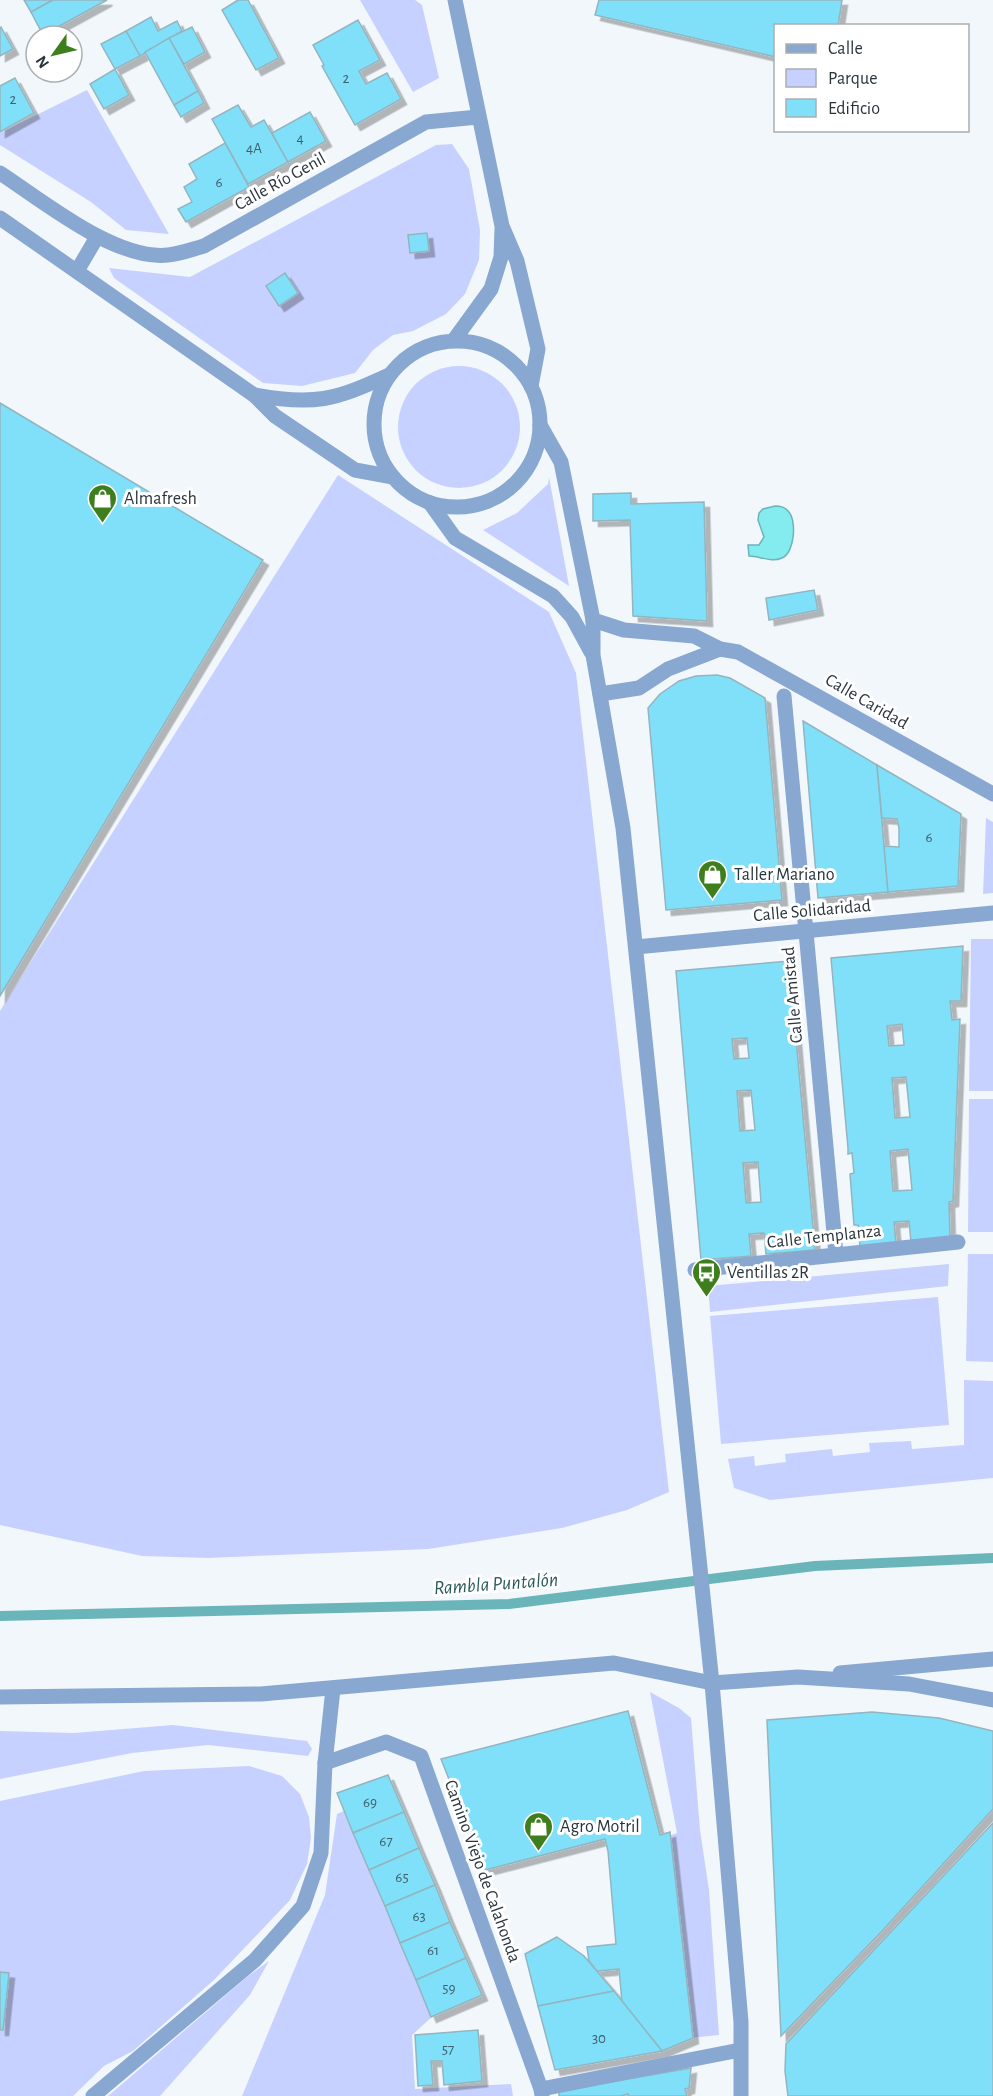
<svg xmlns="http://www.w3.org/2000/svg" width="993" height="2096" font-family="'Alegreya Sans',sans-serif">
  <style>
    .green { fill: #c7d1ff }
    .water { fill: #84ecee; stroke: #69b5b9; stroke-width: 1.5 }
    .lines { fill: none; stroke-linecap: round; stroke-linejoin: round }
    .stream { stroke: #69b5b9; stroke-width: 10 }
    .building { fill: #80e0f9; stroke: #92b5bf; stroke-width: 1.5; fill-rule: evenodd; filter: url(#shadow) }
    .minor { stroke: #88a7d1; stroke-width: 15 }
    .labels { text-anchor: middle; stroke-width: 6; stroke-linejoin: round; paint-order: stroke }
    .number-label { font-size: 15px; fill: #3f606b }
    .street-label { font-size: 18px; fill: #29353c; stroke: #fff }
    .poi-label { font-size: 18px; fill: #29353c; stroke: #fff; text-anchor: start }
    .water-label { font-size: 20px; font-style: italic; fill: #2b5a5a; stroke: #fff }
  </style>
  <defs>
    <filter id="shadow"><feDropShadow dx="5.5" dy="5.5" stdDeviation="0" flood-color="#0004"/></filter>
  </defs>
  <rect width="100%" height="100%" fill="#f2f7fb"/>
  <g class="green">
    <path d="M360 0H415L422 5 439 78 413 92Z"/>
    <path d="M87 90 169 234 126 230 91 202 0 145V133Z"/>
    <path d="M452 144 469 169 480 230 479 260 465 294 446 314 413 331 393 335 373 350 355 373 302 386 263 383 114 278 109 268 190 277 436 145Z"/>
    <circle cx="459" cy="427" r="61"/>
    <path d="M338 475 549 612 576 673 669 1492 627 1510 562 1528 428 1549 208 1558 142 1556 0 1525V1011Z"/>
    <path d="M549 477 569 586 483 530 517 513 548 484Z"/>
    <path d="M986 818 993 822V893L983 894Z"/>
    <path d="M971 939H993V1091H969Z"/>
    <path d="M969 1099H993V1232H968Z"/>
    <path d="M968 1254H993V1362L966 1361Z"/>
    <path d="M949 1264 948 1286 710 1312 708 1286Z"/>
    <path d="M938 1297 949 1425 721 1444 710 1316Z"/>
    <path d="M964 1380 993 1381V1478L770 1500 734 1488 728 1459 754 1456 755 1466 786 1462 785 1454 832 1449 833 1456 870 1452 869 1443 911 1441 912 1449 964 1445Z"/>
    <path d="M650 1692 679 1708 691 1718 700 1830 709 1890 719 2035 690 2038 669 1836 677 1833Z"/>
    <path d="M173 1725 307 1741 312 1749 308 1756 208 1745 132 1753 0 1779V1731L74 1733Z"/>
    <path d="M249 1766 282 1776 300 1794 309 1817 311 1838 307 1864 290 1900 214 1980 133 2051 104 2066 73 2096H0V2030H3L9 1973 0 1972V1801L144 1771Z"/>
    <path d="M344 1811 433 2016 412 2035 415 2089 511 2084 513 2096H242L325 1895 337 1814Z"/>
    <path d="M269 1961 250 1995 160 2096H108L248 1976Z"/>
  </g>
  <path class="water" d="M775 506C779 506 785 507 788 511 797 519 795 553 782 558 771 563 760 556 749 556L748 545H759L764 537 758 520 759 513 763 509Z"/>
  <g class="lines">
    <path class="stream" d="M0 1616 509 1604 815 1566 993 1558"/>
  </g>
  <g class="building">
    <path d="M24 0H53L31 12Z"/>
    <path d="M53 0H107L43 35 31 12Z"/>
    <path d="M238 0H248L279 58 256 70 222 10Z"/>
    <path d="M599 0H842L838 26H776V57L595 15Z"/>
    <path d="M151 17 158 31 177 21 182 31 140 56 126 31Z"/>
    <path d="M358 20 380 60 359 71 366 84 387 73 401 99 355 125 322 66 324 65 313 45Z"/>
    <path d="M1 27 13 49 0 56V28Z"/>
    <path d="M192 27 205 52 184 64 169 38Z"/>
    <path d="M126 31 140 56 115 69 101 44Z"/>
    <path d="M169 38 198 91 174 105 145 52Z"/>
    <path d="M115 69 129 95 104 109 90 84Z"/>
    <path d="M15 78 34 113 0 132V86Z"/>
    <path d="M198 91 204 103 181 117 174 105Z"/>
    <path d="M238 105 251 127 264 120 288 162 248 184 212 119Z"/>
    <path d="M310 112 326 141 288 162 272 133Z"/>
    <path d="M225 143 249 187 186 222 178 209 192 202 184 187 197 179 189 164Z"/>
    <path d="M427 233 429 251 410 253 408 235Z"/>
    <path d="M285 273 298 293 279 306 266 286Z"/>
    <path d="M0 403 263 560 0 996Z"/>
    <path d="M631 493V504L704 502 707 621 633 616 630 520 593 521V494Z"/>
    <path d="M814 590 818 610 769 620 766 598Z"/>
    <path d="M717 675 730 678 765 698 782 900 666 910 648 708 660 694 679 681 696 676Z"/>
    <path d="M803 721 877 765 888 892 818 898Z"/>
    <path d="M877 765 961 814 958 886 888 892 884 846 899 847V828L897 819 882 818Z"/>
    <path d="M963 946 961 1001H950L952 1020 960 1019 953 1201 949 1202 950 1239 911 1242 909 1221 894 1222 896 1243 860 1246 858 1225H854L850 1174 854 1173 852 1153 848 1154V1148L831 958ZM902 1024 904 1045 889 1046 887 1026ZM906 1077 910 1117 895 1118 892 1078ZM908 1149 912 1190 893 1191 890 1151Z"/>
    <path d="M789 961 815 1250 766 1254 764 1233 749 1234 751 1256 701 1260 676 971ZM747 1038 749 1058 734 1059 732 1039ZM751 1090 755 1130 740 1131 737 1091ZM758 1162 761 1202 746 1203 743 1163Z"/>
    <path d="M628 1711 660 1835 670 1832 693 2038 662 2051 622 2002 619 1969 597 1971 589 1961 587 1947 616 1944 608 1851 605 1839 485 1870 441 1759Z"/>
    <path d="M872 1712 939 1718 993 1731V1809L883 1930 781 2036 767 1720Z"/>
    <path d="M388 1775 404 1812 353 1833 337 1793Z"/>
    <path d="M404 1812 419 1848 369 1870 353 1833Z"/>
    <path d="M993 1823V2096H788L785 2071 786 2044Z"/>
    <path d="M419 1848 435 1885 385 1906 369 1870Z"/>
    <path d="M435 1885 450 1922 400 1943 385 1906Z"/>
    <path d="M450 1922 466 1958 416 1980 400 1943Z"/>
    <path d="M557 1937 584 1956 614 1991 538 2006 525 1954Z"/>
    <path d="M466 1958 482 1995 431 2017 416 1980Z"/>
    <path d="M0 1972 9 1973 3 2030H0Z"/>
    <path d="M614 1991 662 2051 555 2070 538 2006Z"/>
    <path d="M478 2030 482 2081 444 2085 442 2061H431L433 2085 418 2086 415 2035Z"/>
    <path d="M691 2068 689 2088 685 2089 687 2096H629L628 2094 621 2096H559V2091Z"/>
  </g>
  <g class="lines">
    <g class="minor">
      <path d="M455 0 502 226 517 261 538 349 531 386"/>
      <path d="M0 173C43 201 116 261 168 255 180 254 193 249 204 246L426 122 478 117"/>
      <path d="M0 218 254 395 275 416 355 470 393 477"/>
      <path d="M77 271 97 237"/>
      <path d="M454 340 491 289 501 257 502 229"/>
      <circle cx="457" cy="424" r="83"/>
      <path d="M254 395C314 406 335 400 389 375"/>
      <path d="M540 425 561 462 593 620V655L623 828 712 1683 741 2022V2096"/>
      <path d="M430 503 455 538 553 596 572 617 591 652"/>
      <path d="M593 620 624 630 694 636 720 649 738 652 993 794"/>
      <path d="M600 694 639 688 668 669 720 649"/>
      <path d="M784 696 836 1254"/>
      <path d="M636 947 993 913"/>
      <path d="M695 1270 958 1242"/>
      <path d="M840 1673 993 1659"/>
      <path d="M0 1697 261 1694 614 1663 712 1683 798 1677 909 1684 993 1700"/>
      <path d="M325 1763 386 1742 421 1756 541 2089 542 2096"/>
      <path d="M541 2089 740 2050"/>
      <path d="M93 2096 255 1960 303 1906 321 1853 325 1763 333 1689"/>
    </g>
  </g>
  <defs>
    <symbol id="shop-pin" viewBox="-11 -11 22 30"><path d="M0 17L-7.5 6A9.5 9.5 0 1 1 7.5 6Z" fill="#3e7e1d" stroke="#fff"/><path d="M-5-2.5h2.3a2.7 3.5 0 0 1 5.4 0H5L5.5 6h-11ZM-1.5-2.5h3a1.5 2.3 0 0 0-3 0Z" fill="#fff"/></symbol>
    <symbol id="bus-pin" viewBox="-11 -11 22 30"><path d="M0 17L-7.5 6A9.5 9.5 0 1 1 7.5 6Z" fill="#3e7e1d" stroke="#fff"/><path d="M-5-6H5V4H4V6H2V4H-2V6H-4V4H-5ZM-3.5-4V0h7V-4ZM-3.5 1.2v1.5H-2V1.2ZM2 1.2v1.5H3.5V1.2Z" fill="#fff"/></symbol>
  </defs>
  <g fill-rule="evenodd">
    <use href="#shop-pin" x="86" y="482" width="33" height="45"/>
    <use href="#shop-pin" x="696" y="858" width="33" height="45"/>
    <use href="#bus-pin" x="690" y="1256" width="33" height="45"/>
    <use href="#shop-pin" x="522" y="1810" width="33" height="45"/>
  </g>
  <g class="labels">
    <g class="number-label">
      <text x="346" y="83">2</text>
      <text x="13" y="104">2</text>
      <text x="300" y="143">4</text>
      <text x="254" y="153">4A</text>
      <text x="219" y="187">6</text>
      <text x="929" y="842">6</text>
      <text x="370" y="1807">69</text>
      <text x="386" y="1846">67</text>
      <text x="402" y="1882">65</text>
      <text x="419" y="1921">63</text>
      <text x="433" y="1955">61</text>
      <text x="449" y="1993">59</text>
      <text x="599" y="2043">30</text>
      <text x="448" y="2054">57</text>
    </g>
    <g class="street-label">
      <text transform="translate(280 181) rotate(-29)" y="6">Calle Río Genil</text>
      <text transform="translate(867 701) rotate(30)" y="6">Calle Caridad</text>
      <text transform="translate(812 910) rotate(-5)" y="6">Calle Solidaridad</text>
      <text transform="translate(792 995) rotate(-95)" y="6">Calle Amistad</text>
      <text transform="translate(824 1236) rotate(-6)" y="6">Calle Templanza</text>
      <text transform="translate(483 1871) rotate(70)" y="6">Camino Viejo de Calahonda</text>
    </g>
    <g class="poi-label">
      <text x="124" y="504">Almafresh</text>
      <text x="734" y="880">Taller Mariano</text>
      <text x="727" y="1278">Ventillas 2R</text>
      <text x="560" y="1832">Agro Motril</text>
    </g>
    <g class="water-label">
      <text transform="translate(496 1583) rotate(-4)" y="7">Rambla Puntalón</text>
    </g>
  </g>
  <rect x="774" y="24" width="195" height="108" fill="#ffffff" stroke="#a9aeb1" stroke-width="1.5"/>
  <rect x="786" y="44" width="30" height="9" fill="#88a7d1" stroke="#a9aeb1" stroke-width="1.5"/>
  <text x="828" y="54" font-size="18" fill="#29353c">Calle</text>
  <rect x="786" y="69" width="30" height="18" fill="#c7d1ff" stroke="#a9aeb1" stroke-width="1.5"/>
  <text x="828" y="84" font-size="18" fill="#29353c">Parque</text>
  <rect x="786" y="99" width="30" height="18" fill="#80e0f9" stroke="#a9aeb1" stroke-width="1.5"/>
  <text x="828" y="114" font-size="18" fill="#29353c">Edificio</text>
  <g transform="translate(54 54) rotate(236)"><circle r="28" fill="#ffffff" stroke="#a9aeb1" stroke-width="1.5"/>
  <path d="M0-4.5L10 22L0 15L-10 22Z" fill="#3e7e1d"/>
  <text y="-9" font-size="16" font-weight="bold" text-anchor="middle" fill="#29353c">N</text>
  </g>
</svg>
